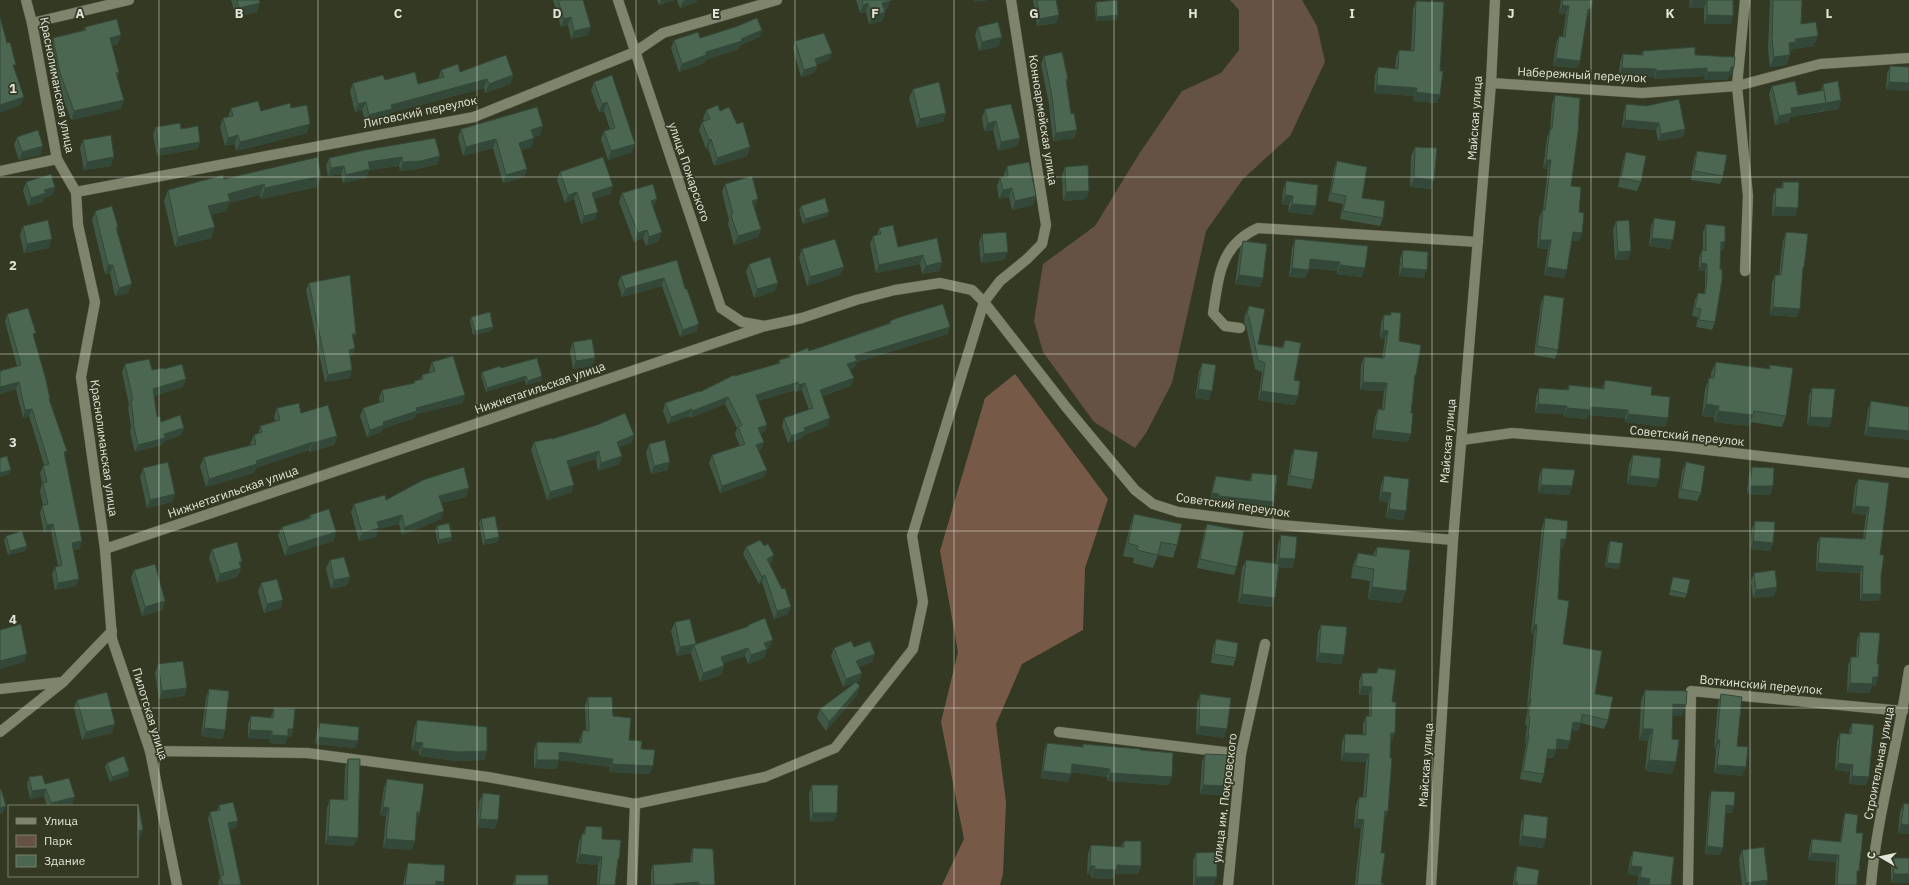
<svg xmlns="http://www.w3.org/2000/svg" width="1909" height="885" font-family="'IBM Plex Sans',sans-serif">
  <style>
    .green { fill: #665145 }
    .forest { fill: #775948 }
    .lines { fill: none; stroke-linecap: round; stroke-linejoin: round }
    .street-casing { stroke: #535744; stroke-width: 11 }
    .secondary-casing { stroke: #535744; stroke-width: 11 }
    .street { stroke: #7f856c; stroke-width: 10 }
    .secondary { stroke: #7f856c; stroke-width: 10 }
    .wall { fill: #405947 }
    .shaded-wall { fill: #344839 }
    .building { fill: #4b6752; stroke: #344839 }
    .grid { fill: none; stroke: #e1e5d7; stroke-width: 1; stroke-opacity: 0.55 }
    .labels { text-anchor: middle; stroke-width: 3.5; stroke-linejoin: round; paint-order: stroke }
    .street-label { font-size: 12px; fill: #e1e5d7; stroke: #343923 }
    .grid-label { font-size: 13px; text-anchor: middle; font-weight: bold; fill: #e1e5d7; stroke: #343923; stroke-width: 3.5; stroke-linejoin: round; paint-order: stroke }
  </style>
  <rect width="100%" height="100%" fill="#343923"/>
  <path class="green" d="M1230 0H1302L1317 26 1325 62 1290 136 1243 179 1206 231 1172 383 1146 433 1135 448 1094 422 1043 352 1034 321 1043 264 1095 226 1139 154 1182 91 1221 73 1239 50V10Z"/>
  <path class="forest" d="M1015 374 1108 499 1085 568 1083 630 1022 664 996 724 1006 802 1003 874 1000 885H942L964 839 941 722 958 652 940 551 985 398Z"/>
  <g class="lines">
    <defs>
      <g id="street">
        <path d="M26 0 32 23 57 159 76 192 78 225 95 302 81 377 105 549 112 639 150 751 177 885"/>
        <path d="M32 23 129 0"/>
        <path d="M1491 83 1642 93 1737 86 1820 64 1909 58"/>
        <path d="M0 171 57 159"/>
        <path d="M76 192 474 117 635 52 663 33 777 0"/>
        <path d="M1745 271 1748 196 1737 86 1745 0"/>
        <path d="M1240 328 1225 326 1213 313C1219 276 1220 245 1258 228L1478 242"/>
        <path d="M105 549 765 326"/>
        <path d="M0 689 63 682"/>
        <path d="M0 732 63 682 112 631"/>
        <path d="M1059 732 1241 754"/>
        <path d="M150 751 307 753 488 777 635 804 765 777 835 748 913 649 923 602 912 536 984 302 1000 281 1027 259 1042 244 1046 225 1011 0"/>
        <path d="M632 885 635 804"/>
        <path d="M1228 885 1241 754 1265 644"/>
        <path d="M1688 885 1691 691 1903 711"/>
        <path d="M1871 885C1877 813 1899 742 1909 670"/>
      </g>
      <g id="secondary">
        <path d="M618 0 721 308 742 322 765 326 802 318 856 300 895 290 940 283 972 290 984 302 1066 407 1135 490 1153 504 1178 512 1281 525 1453 540"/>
        <path d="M1462 440 1512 433 1673 446 1909 473"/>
        <path d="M1431 885 1453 540 1491 83 1495 0"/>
      </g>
    </defs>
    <use href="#street" class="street-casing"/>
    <use href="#secondary" class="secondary-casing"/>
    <use href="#street" class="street"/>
    <use href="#secondary" class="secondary"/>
  </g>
  <g class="wall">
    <path d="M231 0H259L257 12 236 17Z"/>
    <path d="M553 0H583L588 35 571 39 568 25 561 27Z"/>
    <path d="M657 0H674L659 5Z"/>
    <path d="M677 0H697V2L680 8Z"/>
    <path d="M856 0H893L890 1 887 9 884 10 885 12 882 21 869 24 866 12 860 13Z"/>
    <path d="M1033 0H1056L1059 15 1056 23 1037 26Z"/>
    <path d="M1561 0H1593L1591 9 1588 17H1586L1580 61 1577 68 1553 66 1556 44 1559 36H1563L1566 14 1559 13Z"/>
    <path d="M1690 0H1733V16L1730 24H1704V8H1689Z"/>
    <path d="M1770 0H1802L1801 24 1814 46 1793 49 1792 52H1790V55L1786 65 1770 67 1768 49Z"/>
    <path d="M1416 1 1440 71V95L1437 103 1413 101 1414 96 1374 93 1375 75 1378 67 1395 69 1396 58 1399 50 1411 51 1413 9Z"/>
    <path d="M1096 2 1118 15 1116 20 1096 21 1095 7Z"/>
    <path d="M85 27 118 44 112 46 119 72 117 77 124 100 120 109 71 120 57 81 50 47 53 38 84 30Z"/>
    <path d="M978 27 999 46 979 51 975 35Z"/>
    <path d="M762 30 759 37 740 45 739 49 705 60 704 63 679 72 671 48 674 40 700 38Z"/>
    <path d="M795 41 829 60 816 65 817 66 814 73 801 77 793 48Z"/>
    <path d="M1643 51 1695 55 1732 75H1729L1727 80H1704L1705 76 1654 79V77L1619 76 1620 62 1623 54 1641 55Z"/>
    <path d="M1044 56 1068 79 1066 83 1071 114 1077 130 1074 138 1053 141 1049 104 1041 64Z"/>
    <path d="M1890 66 1909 67 1886 90 1887 74Z"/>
    <path d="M441 70 460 72 513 75 510 84 485 93 484 88 390 113 389 118 366 124 362 110 355 112 350 91 353 83 385 80 418 84 438 79Z"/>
    <path d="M612 75 632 152 608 160 601 139 604 131 610 129 604 111 599 112 591 90 594 82Z"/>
    <path d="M1823 84 1841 100 1838 109 1790 117 1789 122 1775 125 1769 94 1772 86 1798 95 1821 91Z"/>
    <path d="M913 89 946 113 943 122 917 128 909 98Z"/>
    <path d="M1555 95 1571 186 1579 212 1582 233 1579 241H1571L1564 278 1544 275 1548 249 1537 248 1539 218 1543 209 1548 169 1543 168 1547 138 1550 130 1552 104Z"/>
    <path d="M1626 104 1685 129 1683 137 1658 141 1656 130 1622 127 1624 111Z"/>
    <path d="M231 108 261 111 291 108 307 133 236 151 235 144 225 146 220 127 223 118 228 117Z"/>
    <path d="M985 109 1020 138 1017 146 998 151 993 130 984 131 982 118Z"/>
    <path d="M706 110 720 111 737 124 750 147 747 156 714 166 708 148 706 149 699 130 702 122 704 121 703 119Z"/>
    <path d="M156 127 200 142 197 149 157 156 153 134Z"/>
    <path d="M461 129 540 135 534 137 531 147 521 150 527 169 524 177 503 183 493 148 463 156 458 137Z"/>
    <path d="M17 137 43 146 40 155 19 160 14 145Z"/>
    <path d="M83 140 111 166 84 170 80 148Z"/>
    <path d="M1415 147 1431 189 1410 187 1411 156Z"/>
    <path d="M1697 151 1723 176 1720 184 1691 180 1694 159Z"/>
    <path d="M1626 152 1641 182 1637 191 1618 187 1623 161Z"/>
    <path d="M440 156 437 164 418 169 400 171 399 166 369 170 366 178 343 183 341 174 328 176 326 166 329 158Z"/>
    <path d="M1337 161 1362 198 1383 218 1380 226 1340 219 1343 204 1328 201 1334 169Z"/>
    <path d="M1007 166 1033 205 1012 210 1009 197 999 199 997 186 1000 178 1004 177V175Z"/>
    <path d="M1065 167 1089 191 1086 199 1063 201 1062 175Z"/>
    <path d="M560 172 613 186 610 194 594 199 595 219 581 224 574 199 565 203 557 180Z"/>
    <path d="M321 176 317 187 261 199 260 195 229 203 226 211 211 215V238L175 247 164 201 168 190 224 179Z"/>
    <path d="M1286 181 1313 215 1288 212 1289 205 1282 204 1283 190Z"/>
    <path d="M26 182 55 187 52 195 44 198 42 202 28 206 23 191Z"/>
    <path d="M1783 182 1795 216H1772L1773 196 1776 188H1781Z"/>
    <path d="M725 184 755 208H754L761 229 758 237 734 245 728 224 729 220 722 192Z"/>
    <path d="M622 193 657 199 653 207 659 241 646 246 643 238 634 242 619 202Z"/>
    <path d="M801 206 829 212 827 216 803 224 799 210Z"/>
    <path d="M95 211 118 227 117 229 128 293 115 296 110 273 105 274 92 220Z"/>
    <path d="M1654 218 1670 249 1649 246 1651 227Z"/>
    <path d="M1616 221 1628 260H1615L1613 230Z"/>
    <path d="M1706 224 1725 242 1723 250H1721L1715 322 1712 330 1696 327 1698 317 1692 316 1695 300 1698 293 1704 294 1705 287V271H1699V258L1702 250H1703V232Z"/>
    <path d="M23 226 49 248 24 253 20 235Z"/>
    <path d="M879 228 898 247 942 262 939 271 922 274 920 264 876 273 870 244 873 236 877 235Z"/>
    <path d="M1786 232 1802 272 1797 317 1770 315 1772 283 1775 275H1779L1783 241Z"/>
    <path d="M982 234 1004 260 981 263 979 243Z"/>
    <path d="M1295 239 1368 246 1362 277 1337 274V271L1309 268 1305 278 1289 277 1292 248Z"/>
    <path d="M1243 241 1263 278 1260 287 1235 284 1240 249Z"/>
    <path d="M802 249 840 275 807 286 799 258Z"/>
    <path d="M1403 250 1424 278 1399 276 1400 259Z"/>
    <path d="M677 260 697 331 680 337 662 286 622 297 618 283 621 276Z"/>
    <path d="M749 264 775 291 754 298 746 272Z"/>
    <path d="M309 283 353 340 355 348 352 356H350V378L325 382 306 290Z"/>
    <path d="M1544 295 1558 350 1555 359 1534 355 1541 303Z"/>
    <path d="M1249 306 1258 344 1282 347 1285 340 1294 380 1295 405 1258 400 1262 372 1255 369 1246 326 1244 323 1245 315Z"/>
    <path d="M1391 312 1399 341 1414 380 1408 442 1372 438 1375 417 1378 409H1382L1384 391 1360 390 1361 365 1364 357 1382 358 1385 339H1380L1381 323 1384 315H1390Z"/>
    <path d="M7 314 34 338 49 401 65 456 80 549 73 550 76 586 55 590 52 574 55 567 58 566 51 531 44 533 40 513 42 506 43 505 40 491 42 483 40 473 43 466 44 465 29 416 23 418 16 389 0 394V371L17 366 5 322Z"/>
    <path d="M471 317 493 327 491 331 473 335 470 321Z"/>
    <path d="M890 321 948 334 857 362 854 368 850 370 851 386 822 396 828 426 804 435 802 438 788 443 782 426 784 418 809 410 802 390 796 392V390L758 401 767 425 764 432 760 433 764 442 761 449 759 451 764 477 720 493 709 463 712 455 740 446 735 434 737 428 725 404 690 418 689 416 668 424 663 411 665 403 700 392 735 376 778 364 779 360 788 357 789 355 809 351 889 323Z"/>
    <path d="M573 342 595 358 592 366 573 369 570 351Z"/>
    <path d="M432 362 463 403 416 414 414 418 382 429 381 432 367 437 360 416 363 408 380 403 379 398 382 390 414 383V381L420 380 422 375 430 373 429 370Z"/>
    <path d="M1716 362 1769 369 1770 365 1786 416 1782 427 1751 422 1749 426 1714 422V417L1702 416 1705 389 1709 378H1711V373Z"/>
    <path d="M1202 363 1209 400 1195 398 1199 372Z"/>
    <path d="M125 364 152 370 164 369 183 387 154 396 157 417 161 422 184 428 181 435 164 441 162 445 135 452 130 431 131 427 128 408 129 405 122 372Z"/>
    <path d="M501 368 542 376 541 381 526 385 525 380 486 392 481 376 482 372Z"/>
    <path d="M1605 380 1651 395 1668 418 1665 427 1625 422V418L1588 415 1587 419 1564 417V414L1535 413 1536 397 1539 388 1567 390 1569 385 1602 388Z"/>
    <path d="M1812 388 1832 418 1829 427 1807 425 1809 396Z"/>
    <path d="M1871 401 1909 407 1864 436 1868 410Z"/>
    <path d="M277 408 301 413 337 436 334 445 310 452 309 450 256 468 254 473 206 487 200 466 204 457 251 445 250 444 254 435 258 434 260 426 275 421 274 417Z"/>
    <path d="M634 435 631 443 619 447 622 456 619 464 598 471 596 459 569 467 572 492 547 500 531 450 534 442 552 439Z"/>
    <path d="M649 444 670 462 667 470 651 474 646 453Z"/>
    <path d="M1294 449 1314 480 1311 489 1287 485 1291 457Z"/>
    <path d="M1633 455 1656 487 1627 484 1629 464Z"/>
    <path d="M1686 462 1701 493 1697 501 1678 498 1682 471Z"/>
    <path d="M1752 467 1773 486 1770 495 1747 494 1749 475Z"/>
    <path d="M143 468 175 494 172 502 147 508 140 477Z"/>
    <path d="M1542 468 1572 486 1569 495 1538 493 1539 477Z"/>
    <path d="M1252 473 1274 502 1272 510 1216 503V501L1210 500 1213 484 1216 476 1249 481Z"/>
    <path d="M1384 476 1403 520 1386 518 1388 502 1379 501 1381 485Z"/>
    <path d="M1858 479 1889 483 1880 555 1881 594 1878 601H1860V573L1816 571 1817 544 1820 537 1863 539 1866 515 1852 513 1855 486Z"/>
    <path d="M466 497 441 503V519L402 535 399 524 378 529 376 537 359 541 351 512 354 504 386 500Z"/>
    <path d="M1134 514 1177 545 1173 558 1158 555 1153 568 1133 563 1134 558 1123 556 1130 526Z"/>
    <path d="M310 515 336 532 333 541 285 556 278 535 282 527 308 518Z"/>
    <path d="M1545 518 1563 548H1561L1558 599 1563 644 1595 694 1608 720 1604 729 1581 723 1578 731 1572 730 1570 741 1567 749 1556 748 1553 758H1547L1544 774 1541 783 1520 779 1526 744 1525 743 1527 726 1525 725 1528 707H1527L1534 634 1531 633 1542 527Z"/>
    <path d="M481 519 499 537 497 542 483 545 479 523Z"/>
    <path d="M1755 521 1773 543 1770 551 1750 549 1752 529Z"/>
    <path d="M1207 524 1237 567 1234 575 1197 568 1204 533Z"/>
    <path d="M437 526 452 537 450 541 438 544 435 530Z"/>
    <path d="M1281 535 1295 559 1292 568 1279 567 1272 607 1238 603 1242 568 1246 560 1276 563 1278 544Z"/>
    <path d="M6 536 27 546 25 551 8 555 4 540Z"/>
    <path d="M1610 541 1620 564 1618 569 1605 567 1608 546Z"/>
    <path d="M746 547 772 562 769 564 788 614 774 619 762 582 759 584 743 554Z"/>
    <path d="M1377 547 1406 591 1401 603 1368 599 1370 581 1351 578 1353 565 1358 553 1373 555Z"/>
    <path d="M212 549 240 567 241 568 237 577 217 583 209 558Z"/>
    <path d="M330 560 350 577 347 585 331 589 326 569Z"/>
    <path d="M134 570 165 601 162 610 142 616 131 578Z"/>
    <path d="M1754 573 1777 587 1774 596 1753 598 1751 581Z"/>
    <path d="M1673 577 1687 594 1685 598 1669 595 1672 581Z"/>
    <path d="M261 583 283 600 280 608 264 613 258 592Z"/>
    <path d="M675 622 695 644 747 627 748 625 769 648 767 649 764 658 748 664 745 656 724 663V666L721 675 700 682 691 653 677 656 671 631Z"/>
    <path d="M1321 625 1341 664 1316 662 1318 633Z"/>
    <path d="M1860 632 1877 664 1878 677 1875 686H1872L1869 693 1847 692 1848 666 1851 657H1856L1857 640Z"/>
    <path d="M1216 639 1236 658 1233 666 1211 663 1213 647Z"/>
    <path d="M854 647 872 662 859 667 862 673 859 681 843 687 831 656 834 648Z"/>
    <path d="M158 664 187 688 184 696 159 699 155 673Z"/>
    <path d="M1378 668 1392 702V741H1391L1390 758 1388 811 1384 820 1381 853V883L1383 885H1355L1361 828 1354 827 1356 805 1359 797H1363L1366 762 1341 761 1342 742 1345 734H1363V724L1366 716H1369V695H1359V681L1362 673H1376Z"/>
    <path d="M209 689 225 730 222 739 201 736 206 698Z"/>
    <path d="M1645 690 1682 716H1673L1672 739V774L1645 771 1648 741 1639 740 1641 701Z"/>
    <path d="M1200 694 1224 738 1196 734 1197 703Z"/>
    <path d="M1721 694 1737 746 1746 767 1742 776 1714 773 1716 749 1714 748 1718 703Z"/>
    <path d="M857 695 826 731 817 718 820 709Z"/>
    <path d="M588 697 613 716 629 740 641 749 650 774 609 772 610 767 559 760 556 769 534 768V750L537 742H579L580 738 583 730H586L585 705Z"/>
    <path d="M77 700 112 733 82 740 74 708Z"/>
    <path d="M274 708 293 729 291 737 288 736 285 744 269 743 270 739 248 738V724L251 716 271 717Z"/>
    <path d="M417 720 487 751 484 760 456 761 419 756V751L411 750 414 729Z"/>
    <path d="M320 723 355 748 315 744 317 730Z"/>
    <path d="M1852 723 1866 785 1849 784 1850 772 1835 770 1837 741 1840 733 1849 734V731Z"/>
    <path d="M1047 743 1082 747 1083 744 1140 750 1169 785 1107 781V777L1071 772 1068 782 1041 778 1044 751Z"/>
    <path d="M1205 754 1222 795 1200 794 1202 762Z"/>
    <path d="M348 759 354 846 325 844 327 808 330 799 344 800 345 767Z"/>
    <path d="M107 763 128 776 110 782 105 767Z"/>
    <path d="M29 777 45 784 72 805 67 806H47L44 796 30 799 27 785Z"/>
    <path d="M387 779 420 812 417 821 412 850 383 848 386 816 380 815 384 787Z"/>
    <path d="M812 785 837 813 834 821 810 822 809 794Z"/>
    <path d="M1711 791 1732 813H1725L1723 848 1720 855 1705 854 1709 798Z"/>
    <path d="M483 793 495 829 477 827 479 802Z"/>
    <path d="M1904 803 1909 804V834L1898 833 1900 812Z"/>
    <path d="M219 805 236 828 229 829 241 885H219L218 882 220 877 208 819 210 812 217 811Z"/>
    <path d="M1845 813 1856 833 1857 876V885H1835L1836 862 1808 860 1810 846 1812 839 1840 842 1843 820Z"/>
    <path d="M1524 814 1543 848 1519 845 1521 823Z"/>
    <path d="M586 826 602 839 615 885H597L598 865 576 863 579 842 582 834H583Z"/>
    <path d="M1124 841 1141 866 1138 874H1115L1113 879 1091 878V874L1087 875 1088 854 1091 845 1121 847Z"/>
    <path d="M693 848 715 885H651V871L653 865 690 862 691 854Z"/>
    <path d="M1742 850 1766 885H1742L1739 859Z"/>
    <path d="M1633 851 1671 885H1637L1639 876 1628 874 1630 860Z"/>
    <path d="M1196 853 1214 885H1193V861Z"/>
    <path d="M1894 858H1909L1891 883V867Z"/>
    <path d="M408 863 444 882 443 885H403L406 870Z"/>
    <path d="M1517 866 1537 885H1513L1514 874Z"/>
    <path d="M516 875 548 885H513Z"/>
  </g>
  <g class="shaded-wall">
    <path d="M661 0H674L659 5Z"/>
    <path d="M685 0H697V2L680 8 683 1Z"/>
    <path d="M974 0H986V1L973 2Z"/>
    <path d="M1692 0H1707L1704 8H1689Z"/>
    <path d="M890 1 887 9 879 11 882 3Z"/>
    <path d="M260 3 257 12 236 17 239 8Z"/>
    <path d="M868 3 866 12 860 13 863 5Z"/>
    <path d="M1562 5 1569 6 1566 14 1559 13Z"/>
    <path d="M1588 9H1591L1588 17H1585Z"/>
    <path d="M885 12 882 21 869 24 872 16Z"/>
    <path d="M1059 15 1056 23 1037 26 1040 19Z"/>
    <path d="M1118 15 1116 20 1096 21 1097 17Z"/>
    <path d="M1707 15 1733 16 1730 24H1704Z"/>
    <path d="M571 17 568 25 561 27 564 19Z"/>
    <path d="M591 27 588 35 571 39 574 31Z"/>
    <path d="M762 30 759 37 740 45 739 49 705 60 704 63 679 72 682 64 706 52Z"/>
    <path d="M121 35 118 44 106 47 110 38Z"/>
    <path d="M1818 36 1814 46 1793 49 1792 52H1785L1789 43 1795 39Z"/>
    <path d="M1002 37 999 46 979 51 982 42Z"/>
    <path d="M832 53 829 60 812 66 815 59Z"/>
    <path d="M1790 55 1786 65 1770 67 1774 57Z"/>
    <path d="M1556 58 1580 61 1577 68 1553 66Z"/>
    <path d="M817 66 814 73 801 77 804 70Z"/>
    <path d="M1731 67H1734L1732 75H1729L1727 80H1704L1707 72Z"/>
    <path d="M1622 68 1656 69 1654 77 1619 76Z"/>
    <path d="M1707 68 1705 76 1654 79 1657 71Z"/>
    <path d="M513 75 510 84 485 93 489 84Z"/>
    <path d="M487 79 484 88 390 113 389 118 366 124 369 115 391 105Z"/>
    <path d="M1889 82 1909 83V91L1886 90Z"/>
    <path d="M1377 85 1417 88 1414 96 1374 93Z"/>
    <path d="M1416 92 1440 95 1437 103 1413 101Z"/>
    <path d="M24 97 21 105 0 113V105Z"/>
    <path d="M124 100 120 109 71 120 74 111Z"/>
    <path d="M1841 100 1838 109 1823 111 1826 103Z"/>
    <path d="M366 102 362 110 355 112 358 104Z"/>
    <path d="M607 102 604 111 599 112 602 104Z"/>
    <path d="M1826 103 1822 111 1790 117 1789 122 1775 125 1779 116 1791 108Z"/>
    <path d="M946 113 943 122 917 128 920 119Z"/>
    <path d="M1625 120 1659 123 1656 130 1622 127Z"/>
    <path d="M996 121 993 130 984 131 988 123Z"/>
    <path d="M310 124 307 133 236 151 240 142Z"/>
    <path d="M543 126 540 135 528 139 531 130Z"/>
    <path d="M1685 129 1683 137 1658 141 1661 134Z"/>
    <path d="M1077 130 1074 138 1053 141 1056 133Z"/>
    <path d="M238 135 235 144 225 146 228 138Z"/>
    <path d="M534 138 531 147 516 152 519 143Z"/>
    <path d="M1020 138 1017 146 998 151 1001 142Z"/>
    <path d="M496 139 493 148 463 156 466 147Z"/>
    <path d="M711 139 708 148 706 149 709 140Z"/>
    <path d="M200 142 197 149 157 156 159 149Z"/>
    <path d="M635 144 632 152 608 160 611 151Z"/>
    <path d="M43 146 40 155 19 160 22 152Z"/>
    <path d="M750 147 747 156 714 166 717 158Z"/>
    <path d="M440 156 437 164 418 169 400 171 403 162Z"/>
    <path d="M114 157 111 166 84 170 87 162Z"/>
    <path d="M402 157 399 166 369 170 366 178 343 183 346 175 368 162Z"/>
    <path d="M1546 160H1551L1548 169 1543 168Z"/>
    <path d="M344 166 341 174 328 176 331 168Z"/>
    <path d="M527 169 524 177 503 183 506 175Z"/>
    <path d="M321 176 317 187 261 199 265 188Z"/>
    <path d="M1414 178 1434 180 1431 189 1410 187Z"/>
    <path d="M264 184 260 195 229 203 226 211 204 217 208 206 228 194Z"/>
    <path d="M613 186 610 194 589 201 592 193Z"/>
    <path d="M55 187 52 195 44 198 42 202 28 206 31 198 44 190Z"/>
    <path d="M1012 188 1009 197 999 199 1003 190Z"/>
    <path d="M1089 191 1086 199 1063 201 1066 192Z"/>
    <path d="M577 192 574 199 565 203 568 195Z"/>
    <path d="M1285 195 1293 196 1289 205 1282 204Z"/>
    <path d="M1036 196 1033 205 1012 210 1015 201Z"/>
    <path d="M657 199 653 208 651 201Z"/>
    <path d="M758 199 755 208 749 210 752 201Z"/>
    <path d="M1292 204 1316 206 1313 215 1288 212Z"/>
    <path d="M1775 207 1798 208 1795 216H1772Z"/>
    <path d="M598 212 595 219 581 224 584 216Z"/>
    <path d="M829 212 827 216 803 224 805 219Z"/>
    <path d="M215 227 211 238 175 247 178 237Z"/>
    <path d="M761 229 758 237 734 245 738 236Z"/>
    <path d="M647 230 643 238 634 242 638 233Z"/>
    <path d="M662 232 659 241 646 246 649 237Z"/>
    <path d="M1573 232 1582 233 1579 241H1569Z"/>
    <path d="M1652 238 1673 240 1670 249 1649 246Z"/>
    <path d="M52 239 49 248 24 253 27 244Z"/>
    <path d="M1540 240H1551L1548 249 1537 248Z"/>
    <path d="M1721 242H1725L1723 250 1718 249Z"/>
    <path d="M1631 251 1628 260H1615L1618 252Z"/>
    <path d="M1008 252 1004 260 981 263 984 254Z"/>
    <path d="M923 255 920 264 876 273 879 265Z"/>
    <path d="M1310 259 1340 262 1337 271 1306 268Z"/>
    <path d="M942 262 939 271 922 274 926 266Z"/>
    <path d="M1701 263 1707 264 1705 271H1699Z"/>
    <path d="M108 265H113L110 273 105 274Z"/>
    <path d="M1340 265 1365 268 1362 277 1337 274Z"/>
    <path d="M844 267 840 275 807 286 810 277Z"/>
    <path d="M1547 267 1567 270 1564 278 1544 275Z"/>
    <path d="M1292 268 1309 270 1305 278 1289 277Z"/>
    <path d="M1402 268 1427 270 1424 278 1399 276Z"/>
    <path d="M1239 275 1263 278 1260 287 1235 284Z"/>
    <path d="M664 278 662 286 622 297 625 289Z"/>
    <path d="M778 283 775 291 754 298 757 289Z"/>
    <path d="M132 284 128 293 115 296 119 288Z"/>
    <path d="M1773 307 1800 309 1797 317 1770 315Z"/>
    <path d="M699 324 697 331 680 337 683 330Z"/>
    <path d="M493 327 491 331 473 335 475 331Z"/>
    <path d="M950 327 948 334 857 362 854 368 844 372 847 364 855 356Z"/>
    <path d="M1383 330 1388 331 1385 339H1380Z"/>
    <path d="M352 334H356L353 341Z"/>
    <path d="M355 348 352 356 346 357 349 350Z"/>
    <path d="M595 358 592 366 573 369 576 361Z"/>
    <path d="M352 370 350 378 325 382 328 375Z"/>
    <path d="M526 376 525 380 486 392 487 388Z"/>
    <path d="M542 376 541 381 526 385 528 381Z"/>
    <path d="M854 378 851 386 817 397 820 390Z"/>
    <path d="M186 379 183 387 150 397 153 389Z"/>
    <path d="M19 382 16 389 0 394V387Z"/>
    <path d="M798 382 796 390 753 402 756 395Z"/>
    <path d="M1363 382 1387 383 1384 391 1360 390Z"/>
    <path d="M805 383 802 390 796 392 799 385Z"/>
    <path d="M1198 389 1212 391 1209 400 1195 398Z"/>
    <path d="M1261 391 1298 396 1295 405 1258 400Z"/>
    <path d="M465 395 463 403 416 414 414 418 382 429 381 432 367 437 370 430 383 422 416 408Z"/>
    <path d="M728 397 725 404 690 418 692 411Z"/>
    <path d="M1538 404 1567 406 1564 414 1535 413Z"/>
    <path d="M1706 404 1719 406 1714 417 1702 416Z"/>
    <path d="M1591 407 1628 410 1625 418 1588 415 1587 419 1564 417 1567 408Z"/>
    <path d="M32 409 29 416 23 418 25 410Z"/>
    <path d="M692 409 689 416 668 424 671 417Z"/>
    <path d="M1718 411 1753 415 1749 426 1714 422Z"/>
    <path d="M1628 414 1668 418 1665 427 1625 422Z"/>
    <path d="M1810 417 1832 418 1829 427 1807 425Z"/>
    <path d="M830 418 828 426 804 435 802 438 788 443 791 436 804 428Z"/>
    <path d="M767 425 764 432 755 435 758 428Z"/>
    <path d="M1868 427 1909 431V440L1864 436Z"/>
    <path d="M184 428 181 435 164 441 162 445 135 452 138 445 164 434Z"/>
    <path d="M1375 430 1411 434 1408 442 1372 438Z"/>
    <path d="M634 435 631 443 614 449 617 442Z"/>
    <path d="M337 436 334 445 310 452 313 443Z"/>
    <path d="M313 442 309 450 256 468 254 473 206 487 209 479 256 461Z"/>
    <path d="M764 442 761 449 754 453 756 445Z"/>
    <path d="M67 451 64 458V452Z"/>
    <path d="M599 451 596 459 565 469 567 461Z"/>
    <path d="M622 456 619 464 598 471 601 463Z"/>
    <path d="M670 462 667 470 651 474 654 466Z"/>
    <path d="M11 470 9 475 0 477V473Z"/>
    <path d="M767 470 764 477 720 493 722 486Z"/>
    <path d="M1630 476 1659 479 1656 487 1627 484Z"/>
    <path d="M574 485 572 492 547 500 550 492Z"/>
    <path d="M1541 485 1572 486 1569 495 1538 493Z"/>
    <path d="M1750 486H1773L1770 495 1747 494Z"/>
    <path d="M469 488 466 497 436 504 439 496Z"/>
    <path d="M1382 492 1391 493 1388 502 1379 501Z"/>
    <path d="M1212 493 1219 494 1216 501 1210 500Z"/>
    <path d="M175 494 172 502 147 508 150 500Z"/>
    <path d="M1219 496 1274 502 1272 510 1216 503Z"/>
    <path d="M1855 506 1869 507 1866 515 1852 513Z"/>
    <path d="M1389 509 1406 511 1403 520 1386 518Z"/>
    <path d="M444 511 441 519 402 535 405 527Z"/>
    <path d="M402 515 399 524 378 529 376 537 359 541 362 533 377 522Z"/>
    <path d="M53 524 51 531 44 533 47 525Z"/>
    <path d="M336 532 333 541 285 556 288 547Z"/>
    <path d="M452 537 450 541 438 544 439 540Z"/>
    <path d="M499 537 497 542 483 545 485 540Z"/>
    <path d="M1561 539H1566L1563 548 1558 547Z"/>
    <path d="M82 541 80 549 69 551 72 543Z"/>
    <path d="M1753 541 1773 543 1770 551 1750 549Z"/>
    <path d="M27 546 25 551 8 555 10 551Z"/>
    <path d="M774 555 772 562 764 566 767 559Z"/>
    <path d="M1279 558 1295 559 1292 568 1276 566Z"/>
    <path d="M242 561 237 577 217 583 220 574 239 562Z"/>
    <path d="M1607 563 1620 564 1618 569 1605 567Z"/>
    <path d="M1818 563 1863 566 1860 573 1816 571Z"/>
    <path d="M765 575 762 582 759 584 762 577Z"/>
    <path d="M350 577 347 585 331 589 334 580Z"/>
    <path d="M79 579 76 586 55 590 58 583Z"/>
    <path d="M1372 587 1406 591 1401 603 1368 599Z"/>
    <path d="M1777 587 1774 596 1753 598 1756 590Z"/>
    <path d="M1242 594 1275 598 1272 607 1238 603Z"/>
    <path d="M1862 594H1881L1878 601H1860Z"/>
    <path d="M283 600 280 608 264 613 267 604Z"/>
    <path d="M165 601 162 610 142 616 145 607Z"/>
    <path d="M791 607 788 614 774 619 777 611Z"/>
    <path d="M1534 625H1537L1534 634 1531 633Z"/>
    <path d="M773 640 769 648 767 649 764 658 748 664 751 655 764 643Z"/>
    <path d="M694 645 691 653 677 656 680 647Z"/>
    <path d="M748 648 745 656 718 665 721 657Z"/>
    <path d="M1319 653 1344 655 1341 664 1316 662Z"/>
    <path d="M27 654 24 662 0 669V661Z"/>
    <path d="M875 654 872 662 854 669 856 661Z"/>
    <path d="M724 666 721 675 700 682 703 673Z"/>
    <path d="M862 673 859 681 843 687 846 679Z"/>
    <path d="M1873 677H1878L1875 686H1872L1869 693 1847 692 1850 683Z"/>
    <path d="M860 686 857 695 826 731 829 722Z"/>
    <path d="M1362 686 1372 687 1369 695H1359Z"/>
    <path d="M187 688 184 696 159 699 162 691Z"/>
    <path d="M1530 698 1531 699 1528 707H1527Z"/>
    <path d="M1673 704 1686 705 1682 716H1669Z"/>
    <path d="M1573 722 1581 723 1578 731 1570 730Z"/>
    <path d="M115 724 112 733 82 740 86 732Z"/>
    <path d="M1199 726 1227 729 1224 738 1196 734Z"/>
    <path d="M204 728 225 730 222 739 201 736Z"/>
    <path d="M288 729H293L291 737 288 736 285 744 269 743 272 735Z"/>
    <path d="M1643 729H1653L1648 741 1639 740Z"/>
    <path d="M250 730 272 731 270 739 248 738Z"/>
    <path d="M1391 733H1395L1392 741H1388Z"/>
    <path d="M1528 735H1529L1526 744 1525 743Z"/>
    <path d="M318 737 358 741 355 748 315 744Z"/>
    <path d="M1557 739 1570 741 1567 749 1554 747Z"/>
    <path d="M1717 740H1720L1716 749 1714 748Z"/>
    <path d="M415 742 423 743 419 751 411 750Z"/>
    <path d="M422 748 487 751 484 760 456 761 419 756Z"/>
    <path d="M1548 749 1556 750 1553 758 1545 757Z"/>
    <path d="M559 752 613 759 610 767 556 760Z"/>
    <path d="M1344 753 1369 754 1366 762 1341 761Z"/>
    <path d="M537 760H559L556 769 534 768Z"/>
    <path d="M1649 760 1676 762 1672 774 1645 771Z"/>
    <path d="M1838 763 1853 765 1850 772 1835 770Z"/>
    <path d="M612 764 653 766 650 774 609 772Z"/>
    <path d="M1072 764 1110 769 1107 777 1069 772Z"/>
    <path d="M1717 765 1746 767 1742 776 1714 773Z"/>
    <path d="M129 771 128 776 110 782 112 777Z"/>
    <path d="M1043 771 1071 774 1068 782 1041 778Z"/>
    <path d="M1110 773 1172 777 1169 785 1107 781Z"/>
    <path d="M1852 776 1869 777 1866 785 1849 784Z"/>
    <path d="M1203 785 1225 786 1222 795 1200 794Z"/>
    <path d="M46 789 44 796 30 799 32 791Z"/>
    <path d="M75 797 72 805 67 806H50L51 803Z"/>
    <path d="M1726 805 1734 806 1732 813 1723 812Z"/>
    <path d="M6 806 3 813 0 814V808Z"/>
    <path d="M383 807 389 808 386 816 380 815Z"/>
    <path d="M1385 811H1388L1385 820 1382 819Z"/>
    <path d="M417 812H420L417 821H414Z"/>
    <path d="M813 813H837L834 821 810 822Z"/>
    <path d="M480 819 498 820 495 829 477 827Z"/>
    <path d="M1357 819 1364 820 1361 828 1354 827Z"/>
    <path d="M238 821 236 828 226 830 228 823Z"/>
    <path d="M1901 824 1909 825V834L1898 833Z"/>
    <path d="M143 830 140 839H137V831Z"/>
    <path d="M328 836 358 838 354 846 325 844Z"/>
    <path d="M1522 836 1546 839 1543 848 1519 845Z"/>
    <path d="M386 839 415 841 412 850 383 848Z"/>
    <path d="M1707 846 1723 848 1720 855 1705 854Z"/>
    <path d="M1811 853 1839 855 1836 862 1808 860Z"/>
    <path d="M580 854 602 857 598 865 576 863Z"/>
    <path d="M1117 865 1141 866 1138 874H1115L1113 879 1091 878 1094 869Z"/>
    <path d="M1090 866H1095L1091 874 1087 875Z"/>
    <path d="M1631 866 1642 867 1639 876 1628 874Z"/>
    <path d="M1894 874H1909V883H1891Z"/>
    <path d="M1196 877H1217L1214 885H1194Z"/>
    <path d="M1640 877 1650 879 1648 885H1637Z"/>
    <path d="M1768 880 1766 885H1745L1746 883Z"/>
    <path d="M436 881 444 882 443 885H435Z"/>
    <path d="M699 882 698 885H674V884Z"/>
    <path d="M1515 882H1517L1516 885H1514Z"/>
  </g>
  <g class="building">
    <path d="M237 0H259L260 3 239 8Z"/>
    <path d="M558 0H583L591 27 574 31 571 17 564 19Z"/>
    <path d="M862 0H890V1L882 3 885 12 872 16 868 3 863 5Z"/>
    <path d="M1037 0H1056L1059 15 1040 19Z"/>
    <path d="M1117 0 1118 15 1097 17 1096 2Z"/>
    <path d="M1563 0H1593L1591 9H1588L1580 61 1556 58 1559 36 1565 37 1569 6 1562 5Z"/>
    <path d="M1707 0H1733V16L1707 15Z"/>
    <path d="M1773 0H1802L1801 24 1816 22 1818 36 1795 39 1796 42 1789 43 1790 55 1774 57 1772 39Z"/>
    <path d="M1416 1 1444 2 1440 71H1443L1440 95 1416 92 1417 88 1377 85 1378 67 1398 69 1399 50 1414 51Z"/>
    <path d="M0 17 7 43 10 42 16 65H13L24 97 0 105Z"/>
    <path d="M757 18 762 30 741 39 742 41 706 52V55L682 64 674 40 698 32 700 38 735 27Z"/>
    <path d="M117 19 121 35 110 38 119 72 116 73 124 100 74 111 60 73 53 38 86 30 85 27Z"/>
    <path d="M998 22 1002 37 982 42 978 27Z"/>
    <path d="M824 33 832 53 815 59 817 66 804 70 795 41Z"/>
    <path d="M1695 47V55L1735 57 1734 67H1731L1730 72H1707V68L1657 71 1656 69 1622 68 1623 54 1643 55V51Z"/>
    <path d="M1062 52 1068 79H1066L1071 114 1074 113 1077 130 1056 133 1052 96 1044 56Z"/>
    <path d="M506 55 513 75 489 84 487 79 391 105 392 109 369 115 366 102 358 104 353 83 383 75 385 80 415 72 418 84 444 77 441 70 458 64 460 72Z"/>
    <path d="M1890 66 1909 67V83L1889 82Z"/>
    <path d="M612 75 635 144 611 151 604 131 615 128 607 102 602 104 594 82Z"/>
    <path d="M1795 81 1798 95 1824 90 1826 103 1791 108 1792 113 1779 116 1772 86Z"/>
    <path d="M1838 81 1841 100 1826 103 1823 84Z"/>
    <path d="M939 82 946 113 920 119 913 89Z"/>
    <path d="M1555 95 1580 98 1578 132 1571 186 1581 187 1579 212 1584 213 1582 233 1573 232 1567 270 1547 267 1551 240H1540L1543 209 1545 210 1551 160H1546L1550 129H1552Z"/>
    <path d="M1679 99 1685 129 1661 134 1659 123 1625 120 1626 104 1646 106Z"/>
    <path d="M258 101 261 111 290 103 291 108 307 105 310 124 240 142 238 135 228 138 223 118 233 116 231 108Z"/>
    <path d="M1011 104 1020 138 1001 142 996 121 988 123 985 109Z"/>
    <path d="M718 105 720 111 729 107 737 124 743 122 750 147 717 158 711 139 709 140 702 122 710 119 706 110Z"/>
    <path d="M537 107 543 126 531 130 534 138 519 143 527 169 506 175 496 139 466 147 461 129Z"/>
    <path d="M180 123 181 129 198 126 200 142 159 149 156 127Z"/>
    <path d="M38 130 43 146 22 152 17 137Z"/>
    <path d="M111 135 114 157 87 162 83 140Z"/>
    <path d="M435 138 440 156 421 161 403 162 402 157 368 162 370 169 346 175 344 166 331 168 329 158 365 150Z"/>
    <path d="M1415 147 1437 148 1434 180 1414 178Z"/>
    <path d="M1697 151 1727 155 1723 176 1694 171Z"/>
    <path d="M1626 152 1646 156 1641 182 1621 178Z"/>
    <path d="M318 157 321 176 265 188 264 184 228 194 230 201 208 206 215 227 178 237 168 190 223 175 224 179Z"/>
    <path d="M603 157 613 186 592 193 598 212 584 216 577 192 568 195 560 172Z"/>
    <path d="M1337 161 1367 167 1362 198 1385 201 1383 218 1343 211 1346 196 1331 193Z"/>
    <path d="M1029 162 1036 196 1015 201 1012 188 1003 190 1000 178 1008 176 1007 166Z"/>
    <path d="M1088 165 1089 191 1066 192 1065 167Z"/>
    <path d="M51 174 55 187 44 190 46 193 31 198 26 182Z"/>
    <path d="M752 176 758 199 752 201 761 229 738 236 731 215 733 214 725 184Z"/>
    <path d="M1286 181 1318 185 1316 206 1292 204 1293 196 1285 195Z"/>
    <path d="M1783 182H1799L1798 208 1775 207 1776 188H1783Z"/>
    <path d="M653 184 657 199 651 201 662 232 649 237 647 230 638 233 622 193Z"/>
    <path d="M825 198 829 212 805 219 801 206Z"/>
    <path d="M112 206 118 227H116L132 284 119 288 113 265H108L95 211Z"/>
    <path d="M1654 218 1676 221 1673 240 1652 238Z"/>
    <path d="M48 220 52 239 27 244 23 226Z"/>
    <path d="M1629 220 1631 251 1618 252 1616 221Z"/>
    <path d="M1706 224 1725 226V242H1721L1720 269H1722V280L1715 322 1699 320 1701 309 1695 308 1698 293 1705 294 1707 280V264L1701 263 1702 250 1706 251Z"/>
    <path d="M893 225 898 247 937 238 942 262 926 266 923 255 879 265 873 236 881 234 879 228Z"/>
    <path d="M1006 232 1008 252 984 254 982 234Z"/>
    <path d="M1786 232 1808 234 1804 267H1803L1800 309 1773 307 1775 275H1781Z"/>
    <path d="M835 239 844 267 810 277 802 249Z"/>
    <path d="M1295 239 1368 246 1365 268 1340 265V262L1310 259 1309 270 1292 268Z"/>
    <path d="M1243 241 1267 244 1263 278 1239 275Z"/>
    <path d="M1403 250 1428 252 1427 270 1402 268Z"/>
    <path d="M770 257 778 283 757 289 749 264Z"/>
    <path d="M677 260 685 289H687L699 324 683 330 664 278 625 289 621 276Z"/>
    <path d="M350 275 356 334H352L355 348 349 350 352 370 328 375 309 283Z"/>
    <path d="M1544 295 1564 298 1558 350 1537 346Z"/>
    <path d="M943 304 950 327 855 356 857 361 847 364 854 378 820 390 830 418 804 428 805 431 791 436 784 418 813 408 805 383 799 385 798 382 756 395 767 425 758 428 764 442 756 445 767 470 722 486 712 455 745 444 738 427 742 425 728 397 692 411V409L671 417 665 403 700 391V392L734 375 735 376 780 363 779 360 790 357 789 355 808 348 809 351 830 344 891 323 890 321 900 317Z"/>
    <path d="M1249 306 1265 309 1258 344 1283 348 1285 340 1301 343 1294 380 1300 381 1298 396 1261 391 1265 363 1258 360 1249 317 1247 314Z"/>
    <path d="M28 308 36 333 33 334 46 380 50 399H49L67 451 64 452 82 541 72 543 79 579 58 583 55 567 62 565 53 524 47 525 42 506 48 504 43 483 47 482 43 466 49 464 32 409 25 410 19 382 0 387V371L21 365 7 314Z"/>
    <path d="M490 312 493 327 475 331 471 317Z"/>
    <path d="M1391 312 1401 313 1399 341 1421 345 1416 375H1415L1411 413H1413L1411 434 1375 430 1378 409 1384 410 1387 383 1363 382 1364 357 1384 358 1388 331 1383 330 1384 315H1391Z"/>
    <path d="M592 339 595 358 576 361 573 342Z"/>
    <path d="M453 356 465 395 416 408 417 411 383 422 384 425 370 430 363 408 384 401 382 390 415 383 414 381 423 379 422 375 435 371 432 362Z"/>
    <path d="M537 358 542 376 528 381 526 376 487 388 482 372 500 366 501 368Z"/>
    <path d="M149 359 152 370 163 368 164 369 182 364 186 379 153 389 157 417 160 416 161 422 180 415 184 428 164 434 165 438 138 445 133 423H134L131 400H133L125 364Z"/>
    <path d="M1716 362 1770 369V365L1793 368 1786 416 1754 411 1753 415 1718 411 1719 406 1706 404 1709 378H1714Z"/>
    <path d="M1202 363 1216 365 1212 391 1198 389Z"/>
    <path d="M1605 380 1652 387 1651 395 1670 397 1668 418 1628 414V410L1591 407 1590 410 1567 408V406L1538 404 1539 388 1569 390V385L1604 389Z"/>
    <path d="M1812 388 1835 389 1832 418 1810 417Z"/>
    <path d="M1871 401 1909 407V431L1868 427Z"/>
    <path d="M299 403 301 413 328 405 337 436 313 443V442L256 461 257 464 209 479 204 457 256 444 254 435 262 432 260 426 280 420 277 408Z"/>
    <path d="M625 413 634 435 617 442 622 456 601 463 599 451 567 461 574 485 550 492 534 442 552 438V439L597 425Z"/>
    <path d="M665 440 670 462 654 466 649 444Z"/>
    <path d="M1294 449 1318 452 1314 480 1290 476Z"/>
    <path d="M1633 455 1661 458 1659 479 1630 476Z"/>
    <path d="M7 456 11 470 0 473V458Z"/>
    <path d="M168 462 175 494 150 500 143 468Z"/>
    <path d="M1686 462 1705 466 1701 493 1681 489Z"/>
    <path d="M464 467 469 488 439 496 444 511 405 527 402 515 377 522 379 528 362 533 354 504 385 495 386 500 423 480Z"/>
    <path d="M1752 467 1774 468 1773 486H1750Z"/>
    <path d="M1542 468 1575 470 1572 486 1541 485Z"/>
    <path d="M1252 473 1277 475 1274 502 1219 496V494L1212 493 1216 476 1251 481Z"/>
    <path d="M1384 476 1409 479 1406 511 1389 509 1391 493 1382 492Z"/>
    <path d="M1858 479 1889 483 1880 555H1884L1881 576V594H1862L1863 566 1818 563 1820 537 1865 539 1869 507 1855 506Z"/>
    <path d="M329 509 336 532 288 547 282 527 311 518 310 515Z"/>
    <path d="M1134 514 1182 524 1177 545 1161 542 1158 555 1137 550 1138 546 1128 543Z"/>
    <path d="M495 516 499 537 485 540 481 519Z"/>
    <path d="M1545 518 1568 521 1566 539H1561L1558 599 1569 601 1563 644 1602 651 1595 694 1613 697 1608 720 1582 714 1581 723 1573 722 1570 741 1557 739 1556 750 1548 749 1544 774 1523 771 1529 735H1528L1530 717H1528L1531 699 1530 698 1537 625H1534Z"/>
    <path d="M1755 521 1775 522 1773 543 1753 541Z"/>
    <path d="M449 523 452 537 439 540 437 526Z"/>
    <path d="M1207 524 1244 531 1237 567 1200 559Z"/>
    <path d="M22 531 27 546 10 551 6 536Z"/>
    <path d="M1281 535 1297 537 1295 559 1279 558Z"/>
    <path d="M760 540 764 546 768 544 774 555 767 559 782 589 785 588 791 607 777 611 765 575 762 577 746 547Z"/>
    <path d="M1610 541 1623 543 1620 564 1607 563Z"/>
    <path d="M237 542 242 561 239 562 241 568 220 574 212 549Z"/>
    <path d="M1377 547 1410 550 1406 591 1372 587 1374 569 1355 566 1358 553 1376 556Z"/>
    <path d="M344 557 350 577 334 580 330 560Z"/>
    <path d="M1246 560 1279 564 1275 598 1242 594Z"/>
    <path d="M155 564 165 601 145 607 134 570Z"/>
    <path d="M1775 570 1777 587 1756 590 1754 573Z"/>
    <path d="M1673 577 1690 580 1687 594 1670 590Z"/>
    <path d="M277 579 283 600 267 604 261 583Z"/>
    <path d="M765 618 773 640 764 643 767 649 751 655 748 648 721 657 724 666 703 673 694 645 749 626 748 625Z"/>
    <path d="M690 619 696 644 680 647 675 622Z"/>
    <path d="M21 624 27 654 0 661V630Z"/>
    <path d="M1321 625 1347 627 1344 655 1319 653Z"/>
    <path d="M1860 632 1880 633 1877 664H1879L1878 677H1873L1872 684 1850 683 1851 657H1858Z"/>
    <path d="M1216 639 1238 643 1236 658 1214 654Z"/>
    <path d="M851 641 854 647 870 641 875 654 856 661 862 673 846 679 834 648Z"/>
    <path d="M183 661 187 688 162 691 158 664Z"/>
    <path d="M1378 668 1396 670 1392 702H1396L1395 733H1391L1390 758H1392L1388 811H1385L1381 853H1385L1381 883H1383V885H1357L1364 820 1357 819 1359 797H1366L1369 754 1344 753 1345 734 1366 735V716H1371L1372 687 1362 686V673H1377Z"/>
    <path d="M856 682 860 686 829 722 820 709Z"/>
    <path d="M209 689 229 691 225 730 204 728Z"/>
    <path d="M1645 690 1687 691 1686 705 1673 704 1672 739 1679 740 1676 762 1649 760 1653 729H1643Z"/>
    <path d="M107 692 115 724 86 732 77 700Z"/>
    <path d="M1200 694 1231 698 1227 729 1199 726Z"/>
    <path d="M1721 694 1742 697 1737 746 1748 747 1746 767 1717 765 1720 740H1717Z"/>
    <path d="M588 697H612L613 716 631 718 629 740 642 741 641 749 655 750 653 766 612 764 613 759 559 752V760H537V742L581 743 583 730 589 731Z"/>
    <path d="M274 708 295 709 293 729H288V736L272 735V731L250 730 251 716 273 718Z"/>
    <path d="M417 720 487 727V751L459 752 422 748 423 743 415 742Z"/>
    <path d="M320 723 359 727 358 741 318 737Z"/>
    <path d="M1852 723 1874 725 1869 777 1852 776 1853 765 1838 763 1840 733 1851 734Z"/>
    <path d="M1047 743 1083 747V744L1140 749V750L1173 753 1172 777 1110 773V769L1072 764 1071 774 1043 771Z"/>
    <path d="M1205 754 1227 755 1225 786 1203 785Z"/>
    <path d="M124 756 129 771 112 777 107 763Z"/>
    <path d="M348 759H360L358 838 328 836 330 799 347 800Z"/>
    <path d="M42 775 45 784 69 778 75 797 51 803 46 789 32 791 29 777Z"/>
    <path d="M387 779 424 784 420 812H417L415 841 386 839 389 808 383 807Z"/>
    <path d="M812 785H838L837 813H813Z"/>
    <path d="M1 789 6 806 0 808V790Z"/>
    <path d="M1711 791 1735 792 1734 806 1726 805 1723 848 1707 846Z"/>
    <path d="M483 793 500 795 498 820 480 819Z"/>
    <path d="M233 802 238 821 228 823 241 885H223L220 876 224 875 210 812 220 810 219 805Z"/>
    <path d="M1904 803 1909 804V825L1901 824Z"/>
    <path d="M139 807 143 830 137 831V808Z"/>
    <path d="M1845 813 1858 815 1856 833H1863L1859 871H1857V885H1837L1839 855 1811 853 1812 839 1841 842Z"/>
    <path d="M1524 814 1548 817 1546 839 1522 836Z"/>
    <path d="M586 826 602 827V839L621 840 619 859H618L615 885H599L602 857 580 854 582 834H585Z"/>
    <path d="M1124 841H1141V866L1117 865 1116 870 1094 869 1095 866H1090L1091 845 1124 847Z"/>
    <path d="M1764 847 1768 880 1746 883 1742 850Z"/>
    <path d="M693 848 713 849 715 885H699V882L674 884V885H654L653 865 692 862Z"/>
    <path d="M1633 851 1674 857 1671 885H1649L1650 879 1640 877 1642 867 1631 866Z"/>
    <path d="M1217 852V877H1196V853Z"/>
    <rect x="1894" y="858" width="15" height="16"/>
    <path d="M408 863 445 865 444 882 436 881V885H405Z"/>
    <path d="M1517 866 1539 870 1537 885H1517V882H1515Z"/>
    <path d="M516 875H548V885H515Z"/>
  </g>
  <path class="grid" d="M159 0V885M318 0V885M477 0V885M636 0V885M795 0V885M954 0V885M1114 0V885M1273 0V885M1432 0V885M1591 0V885M1750 0V885M0 177H1909M0 354H1909M0 531H1909M0 708H1909"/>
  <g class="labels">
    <g class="street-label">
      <text transform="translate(1582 75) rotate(3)" y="4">Набережный переулок</text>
      <text transform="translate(57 85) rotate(79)" y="4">Краснолиманская улица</text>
      <text transform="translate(420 112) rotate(-12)" y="4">Лиговский переулок</text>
      <text transform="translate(1475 118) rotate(-86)" y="4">Майская улица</text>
      <text transform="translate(1043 120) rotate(81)" y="4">Конноармейская улица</text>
      <text transform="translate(689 172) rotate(71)" y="4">улица Пожарского</text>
      <text transform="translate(540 388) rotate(-19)" y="4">Нижнетагильская улица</text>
      <text transform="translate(1687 436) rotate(6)" y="4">Советский переулок</text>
      <text transform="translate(1448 441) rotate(-85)" y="4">Майская улица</text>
      <text transform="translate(104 448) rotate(82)" y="4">Краснолиманская улица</text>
      <text transform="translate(233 492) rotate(-19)" y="4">Нижнетагильская улица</text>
      <text transform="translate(1233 505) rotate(8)" y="4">Советский переулок</text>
      <text transform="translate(1761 685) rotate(5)" y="4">Воткинский переулок</text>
      <text transform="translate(150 714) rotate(73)" y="4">Пилотская улица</text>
      <text transform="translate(1879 763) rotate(-79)" y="4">Строительная улица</text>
      <text transform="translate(1426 765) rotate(-86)" y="4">Майская улица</text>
      <text transform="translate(1225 798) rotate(-83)" y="4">улица им. Покровского</text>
    </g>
  </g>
  <g class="grid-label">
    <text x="80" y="18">A</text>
    <text x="239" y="18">B</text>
    <text x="398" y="18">C</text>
    <text x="557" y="18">D</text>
    <text x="716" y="18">E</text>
    <text x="875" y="18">F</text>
    <text x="1034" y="18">G</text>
    <text x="1193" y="18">H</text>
    <text x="1352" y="18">I</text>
    <text x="1511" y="18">J</text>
    <text x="1670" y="18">K</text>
    <text x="1829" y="18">L</text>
    <text x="13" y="93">1</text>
    <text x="13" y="270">2</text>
    <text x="13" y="447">3</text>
    <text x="13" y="624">4</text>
  </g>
  <rect x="8" y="805" width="130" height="72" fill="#343923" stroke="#797e6b"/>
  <rect x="16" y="818" width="20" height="6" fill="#7f856c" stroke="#797e6b"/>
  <text x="44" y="825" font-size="12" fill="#e1e5d7">Улица</text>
  <rect x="16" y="835" width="20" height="12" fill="#665145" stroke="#797e6b"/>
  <text x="44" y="845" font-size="12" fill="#e1e5d7">Парк</text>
  <rect x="16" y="855" width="20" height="12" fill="#4b6752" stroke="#797e6b"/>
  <text x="44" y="865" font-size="12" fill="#e1e5d7">Здание</text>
  <g transform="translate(1881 857) rotate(279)" stroke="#343923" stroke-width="3" paint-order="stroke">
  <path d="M0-3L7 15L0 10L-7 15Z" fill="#e1e5d7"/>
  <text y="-6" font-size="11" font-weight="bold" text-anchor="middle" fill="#e1e5d7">С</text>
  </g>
</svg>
